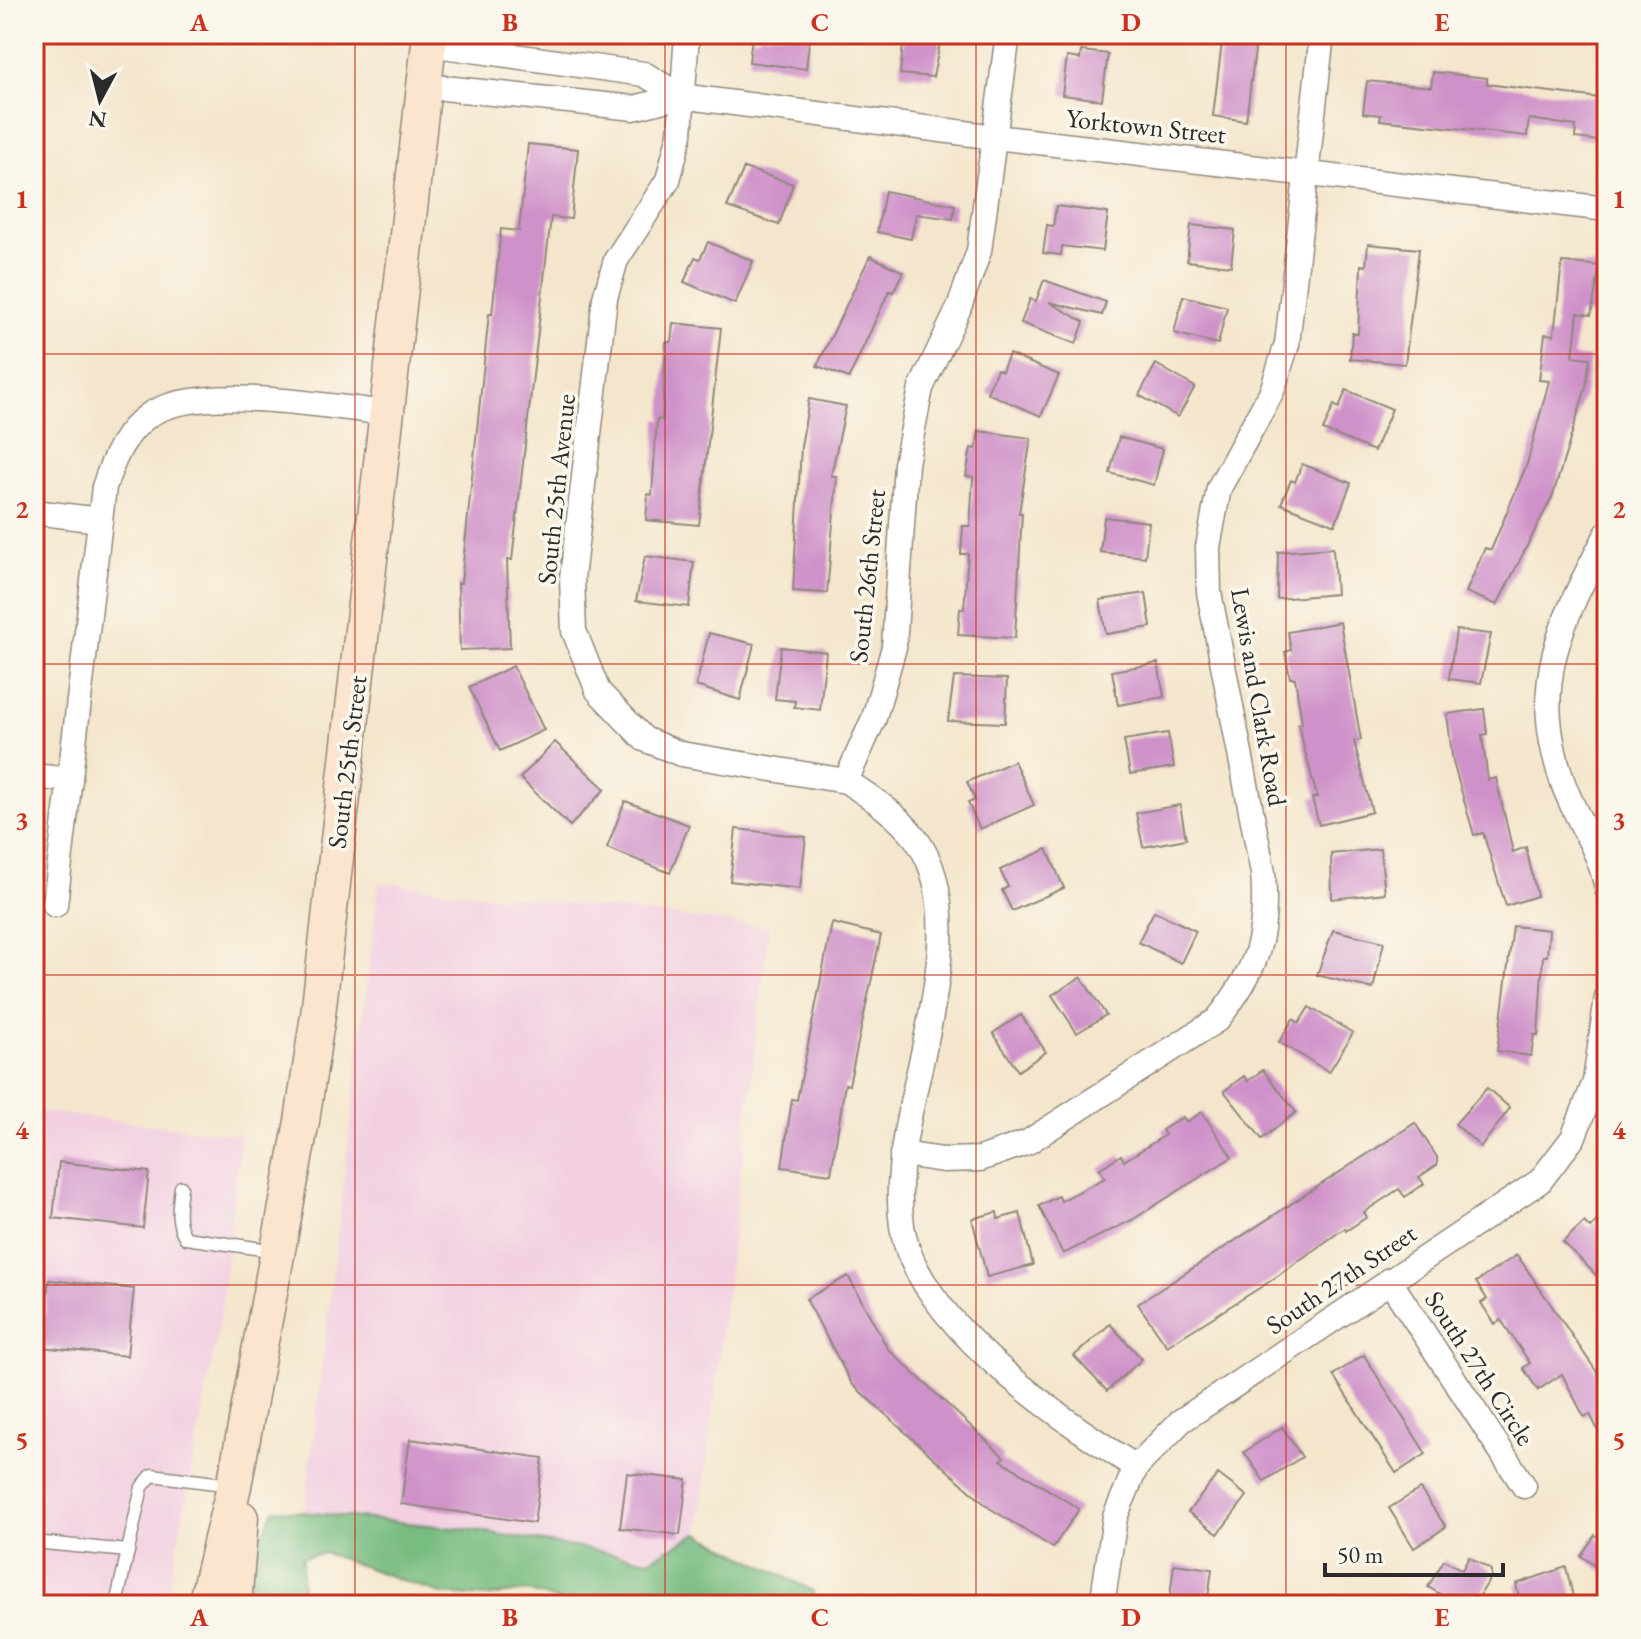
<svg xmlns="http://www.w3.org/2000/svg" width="1641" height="1639" font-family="'EB Garamond',serif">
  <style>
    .built { fill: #f2cfe1 }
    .forest { fill: #77bc80; stroke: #517456; stroke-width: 2 }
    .building { fill: #cf91c9 }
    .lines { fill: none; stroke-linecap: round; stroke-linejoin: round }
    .lane-casing { stroke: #90887c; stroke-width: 15 }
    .street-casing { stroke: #90887c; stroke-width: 27 }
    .secondary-casing { stroke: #90887c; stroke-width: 37 }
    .lane { stroke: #fff; stroke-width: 12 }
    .street { stroke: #fff; stroke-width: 24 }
    .secondary { stroke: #fbe5cf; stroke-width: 34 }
    .grid { fill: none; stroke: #c8321e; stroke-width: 2; stroke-opacity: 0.55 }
    .labels { text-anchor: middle; stroke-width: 7; stroke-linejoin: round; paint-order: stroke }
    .street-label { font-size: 26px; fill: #2b2b2b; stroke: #fbf7ec }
    .neatline { fill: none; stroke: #c8321e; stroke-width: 3 }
    .grid-label { font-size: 26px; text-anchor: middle; font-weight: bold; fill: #c8321e }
  </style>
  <rect width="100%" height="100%" fill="#fbf7ec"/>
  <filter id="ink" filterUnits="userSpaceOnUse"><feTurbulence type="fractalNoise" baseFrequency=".0125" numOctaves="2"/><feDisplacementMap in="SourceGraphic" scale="16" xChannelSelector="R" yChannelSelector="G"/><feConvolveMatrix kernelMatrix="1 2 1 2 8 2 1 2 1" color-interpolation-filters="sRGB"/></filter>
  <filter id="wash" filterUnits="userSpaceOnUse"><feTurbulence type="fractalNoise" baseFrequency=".006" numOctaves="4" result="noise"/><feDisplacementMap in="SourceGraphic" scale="32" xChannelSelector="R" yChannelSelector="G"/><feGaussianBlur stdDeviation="1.8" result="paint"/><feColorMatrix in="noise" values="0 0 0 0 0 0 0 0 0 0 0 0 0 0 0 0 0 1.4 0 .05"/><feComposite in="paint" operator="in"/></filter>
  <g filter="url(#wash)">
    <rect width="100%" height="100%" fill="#f4e6cc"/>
    <g class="built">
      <path d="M379 882 769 927 694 1572 303 1526Z"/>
      <path d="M34 1111 241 1135 220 1320 166 1605H34Z"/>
    </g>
    <path class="forest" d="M274 1509 474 1530 649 1560 698 1533 813 1591 814 1605H723L661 1598 648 1605H573L527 1591 485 1597 441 1594 325 1553 302 1557V1605H247L255 1552Z"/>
    <g id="blocks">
      <g class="building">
        <path d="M759 34H810L806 69 749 62 752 37H759Z"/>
        <path d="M904 34H942L933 77 900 74Z"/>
        <path d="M1223 34H1257L1246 121 1213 116Z"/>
        <path d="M1081 51 1108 54 1102 100 1062 95 1067 57 1080 59Z"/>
        <path d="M1433 72 1487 78V84L1607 99V129L1601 128 1599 141 1575 138 1576 126 1529 119 1527 136 1380 120 1381 115 1363 113 1367 81 1431 87Z"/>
        <path d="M528 144 578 149 571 219 551 217 512 560H507L510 648 460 650 458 583H461L489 314H492L501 229 519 231Z"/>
        <path d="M744 168 793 184 779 225 727 207Z"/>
        <path d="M885 191 955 205 953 219 916 214 911 239 877 232Z"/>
        <path d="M1056 206 1108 213 1103 251 1062 246 1061 255 1043 253 1047 225 1053 226Z"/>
        <path d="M1191 225 1235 230 1231 266 1187 261Z"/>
        <path d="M708 242 753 261 735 304 684 282 695 257 700 259Z"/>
        <path d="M1368 244 1419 249 1405 364 1350 359 1352 333 1358 334 1361 265 1366 266Z"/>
        <path d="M870 256 903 272 893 292 889 291 849 378 817 366Z"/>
        <path d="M1562 262 1600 266 1591 315 1578 313 1573 356 1590 358 1586 387 1553 495 1497 605 1466 592 1485 548 1491 550 1527 464 1549 381 1539 380 1545 334 1554 335Z"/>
        <path d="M1044 280 1106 302 1102 315 1049 302 1084 322 1076 344 1021 323 1030 299 1036 301Z"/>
        <path d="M1183 296 1227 307 1218 344 1174 333Z"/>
        <path d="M673 323 721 328 699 525 646 520 648 494 652 495 657 419 662 420 666 342H671Z"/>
        <path d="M1009 354 1059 375 1041 416 987 393 997 369 1002 371Z"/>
        <path d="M1156 364 1195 387 1178 417 1139 395Z"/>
        <path d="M1346 390 1392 409 1374 451 1323 430 1334 405 1339 408Z"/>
        <path d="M809 399 846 406 831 476H837L827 593 793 591 801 447Z"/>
        <path d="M979 431 1031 438 1019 513H1022L1015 638 958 635 960 609H964L968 554H961L963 526H970L973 477 966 476 971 448 976 449Z"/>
        <path d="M1119 437 1163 449 1154 485 1110 473Z"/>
        <path d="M1302 464 1351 483 1335 525 1281 504 1291 480 1295 482Z"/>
        <path d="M1104 517 1149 522 1145 557 1100 552Z"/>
        <path d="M1333 548 1336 594 1277 599 1278 552Z"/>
        <path d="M645 556 694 562 689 607 636 601Z"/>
        <path d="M1146 593 1151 627 1106 634 1100 600Z"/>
        <path d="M1340 622 1361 740 1354 741 1372 812 1319 825 1312 798 1317 797 1298 724 1302 723 1295 678H1290L1285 652 1291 650 1288 632Z"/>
        <path d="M1456 630 1491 634 1481 683 1449 679Z"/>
        <path d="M709 633 754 644 740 700 696 686Z"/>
        <path d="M781 647 826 652 820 710 794 707 795 701 775 699Z"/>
        <path d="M1158 663 1164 697 1118 705 1112 671Z"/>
        <path d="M513 666 544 730 500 751 469 687Z"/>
        <path d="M954 677 1007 679 1005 723 948 721Z"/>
        <path d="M1484 709 1487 734 1482 735 1488 780 1496 778 1513 852 1526 847 1537 896 1506 906 1483 833 1474 835 1453 762 1447 714Z"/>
        <path d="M1168 733 1174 767 1130 774 1124 740Z"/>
        <path d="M555 742 605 789 570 826 520 778Z"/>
        <path d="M1014 761 1034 805 980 829 968 803 975 800 967 782Z"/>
        <path d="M625 801 689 825 670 873 607 848Z"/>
        <path d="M1180 805 1186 839 1143 847 1136 813Z"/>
        <path d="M736 829 806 837 800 889 730 881Z"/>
        <path d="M1047 849 1064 888 1012 911 1002 890 1008 887 1000 870Z"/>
        <path d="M1380 849 1385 893 1332 899 1331 854Z"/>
        <path d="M1154 911 1196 931 1181 963 1138 942Z"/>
        <path d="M832 923 881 935 849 1085 845 1084 831 1174 782 1167 792 1099 797 1100Z"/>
        <path d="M1513 926 1549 930 1547 956H1543L1538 1035H1534L1531 1056 1497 1051Z"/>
        <path d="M1333 930 1384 942 1373 989 1317 975Z"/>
        <path d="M1081 977 1106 1015 1077 1033 1052 995Z"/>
        <path d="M1309 1007 1353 1033 1329 1072 1279 1042 1293 1019 1299 1023Z"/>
        <path d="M1021 1015 1046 1052 1018 1071 993 1033Z"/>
        <path d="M1263 1070 1296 1112 1262 1139 1224 1091 1244 1076 1248 1081Z"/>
        <path d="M1487 1088 1510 1108 1481 1147 1455 1124Z"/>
        <path d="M1202 1112 1232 1157 1132 1220 1063 1254 1039 1206 1058 1196 1061 1201 1105 1178 1099 1169 1121 1155 1124 1161 1165 1135 1162 1130 1183 1117 1186 1122Z"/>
        <path d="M1415 1123 1437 1157V1165L1419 1177 1424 1184 1405 1197 1399 1189 1364 1212 1367 1217 1346 1231 1345 1228 1269 1282 1167 1346 1138 1304Z"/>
        <path d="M59 1162 149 1172 143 1228 53 1218Z"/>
        <path d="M1607 1210V1286L1563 1242 1584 1222 1590 1228Z"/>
        <path d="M997 1212 998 1219 1020 1213 1033 1265 987 1277 972 1219Z"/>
        <path d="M1517 1255 1607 1387V1449L1590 1414 1584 1417 1562 1374 1538 1390 1523 1368 1530 1363 1501 1320 1495 1324 1481 1303 1487 1299 1476 1282Z"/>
        <path d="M848 1276 888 1349 1004 1457 1001 1460 1079 1509 1053 1548 988 1507 852 1384 806 1299Z"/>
        <path d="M49 1280 134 1289 127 1356 41 1347Z"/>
        <path d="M1110 1324 1142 1359 1107 1391 1074 1356Z"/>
        <path d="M1364 1355 1426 1454 1396 1473 1333 1375Z"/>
        <path d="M1282 1427 1302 1457 1264 1481 1244 1452Z"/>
        <path d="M410 1439 543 1458 534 1523 401 1504Z"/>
        <path d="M627 1473 687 1480 680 1535 620 1528Z"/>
        <path d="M1218 1474 1247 1496 1218 1534 1188 1512Z"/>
        <path d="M1420 1489 1446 1527 1414 1548 1389 1508Z"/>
        <path d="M1595 1535 1607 1543V1574L1581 1556Z"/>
        <path d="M1469 1557 1491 1570V1577L1474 1605H1459L1428 1587 1444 1560 1462 1570Z"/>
        <path d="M1174 1564 1212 1569 1207 1605H1169Z"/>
        <path d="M1566 1567 1575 1605H1521L1516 1584Z"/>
      </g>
    </g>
  </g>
  <g filter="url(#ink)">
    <use href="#blocks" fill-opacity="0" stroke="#90887c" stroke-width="2"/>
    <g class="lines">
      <defs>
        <g id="lane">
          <path d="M181 1187C179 1205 175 1223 186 1238L276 1251"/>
          <path d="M34 1542 128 1551"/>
          <path d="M116 1605 142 1487 152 1475 231 1485"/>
        </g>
        <g id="street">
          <path d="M687 34 680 134 668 180 616 260 605 298 572 578 574 631 598 691 644 739 681 754 846 781"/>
          <path d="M1008 34 979 251 958 310 921 388 906 464 894 647 874 718 846 781C871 797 898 815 916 839 971 912 918 1056 905 1139 899 1175 896 1219 909 1253 944 1339 1060 1419 1136 1467"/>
          <path d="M429 44 644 74 680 96 995 137 1607 209"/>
          <path d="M425 86 634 108 680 96"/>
          <path d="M34 512 100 520"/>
          <path d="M1607 534C1561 622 1528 683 1563 783 1576 820 1600 849 1607 889"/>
          <path d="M34 776 70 780"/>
          <path d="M55 905 104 487C113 460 124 432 149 415 199 382 329 407 388 413"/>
          <path d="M902 1154 943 1160 980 1159 1028 1142 1217 1020C1258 969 1268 937 1263 873L1209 592 1208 547 1219 488 1272 391 1287 344 1322 34"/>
          <path d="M1389 1280 1524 1486"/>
          <path d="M1102 1605 1115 1517 1136 1467 1181 1421 1540 1181 1573 1138 1595 1082 1607 997"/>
        </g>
        <g id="secondary">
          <path d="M205 1605 234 1486 302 1121 318 1015 430 34"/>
          <path d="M234 1605 241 1518"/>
        </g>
      </defs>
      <use href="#lane" class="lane-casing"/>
      <use href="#street" class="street-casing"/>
      <use href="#secondary" class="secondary-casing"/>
      <use href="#lane" class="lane"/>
      <use href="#street" class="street"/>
      <use href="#secondary" class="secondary"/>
    </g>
  </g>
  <path class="grid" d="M355 34V1605M665 34V1605M976 34V1605M1286 34V1605M34 354H1607M34 664H1607M34 975H1607M34 1285H1607"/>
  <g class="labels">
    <g class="street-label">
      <text transform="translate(1146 126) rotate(6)" y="9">Yorktown Street</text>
      <text transform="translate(556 489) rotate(-84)" y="9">South 25th Avenue</text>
      <text transform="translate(867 576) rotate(-84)" y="9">South 26th Street</text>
      <text transform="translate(1259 697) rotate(80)" y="9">Lewis and Clark Road</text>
      <text transform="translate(347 762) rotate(-83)" y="9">South 25th Street</text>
      <text transform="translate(1341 1279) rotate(-34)" y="9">South 27th Street</text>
      <text transform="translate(1480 1368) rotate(57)" y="9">South 27th Circle</text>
    </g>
  </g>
  <rect width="1641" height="1639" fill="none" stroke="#fbf7ec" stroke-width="88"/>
  <g transform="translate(100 100) rotate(187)" stroke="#fbf7ec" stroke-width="6" paint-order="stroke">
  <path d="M0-6L14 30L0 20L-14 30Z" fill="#2b2b2b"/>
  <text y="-12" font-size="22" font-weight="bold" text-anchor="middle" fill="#2b2b2b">N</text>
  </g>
  <path d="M1325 1563v12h178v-12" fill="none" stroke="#2b2b2b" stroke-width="4"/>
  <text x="1337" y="1563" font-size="24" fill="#2b2b2b" stroke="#fbf7ec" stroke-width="6" paint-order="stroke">50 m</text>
  <rect x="44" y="44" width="1553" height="1551" class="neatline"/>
  <g class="grid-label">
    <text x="199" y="31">A</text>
    <text x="510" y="31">B</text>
    <text x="820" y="31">C</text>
    <text x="1131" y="31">D</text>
    <text x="1442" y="31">E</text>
    <text x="22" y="208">1</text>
    <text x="1619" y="208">1</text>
    <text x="22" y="518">2</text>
    <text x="1619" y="518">2</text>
    <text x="22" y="829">3</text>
    <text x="1619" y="829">3</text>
    <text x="22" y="1139">4</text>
    <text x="1619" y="1139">4</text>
    <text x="22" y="1449">5</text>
    <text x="1619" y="1449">5</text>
    <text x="199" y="1626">A</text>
    <text x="510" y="1626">B</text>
    <text x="820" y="1626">C</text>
    <text x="1131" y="1626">D</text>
    <text x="1442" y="1626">E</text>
  </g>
</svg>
